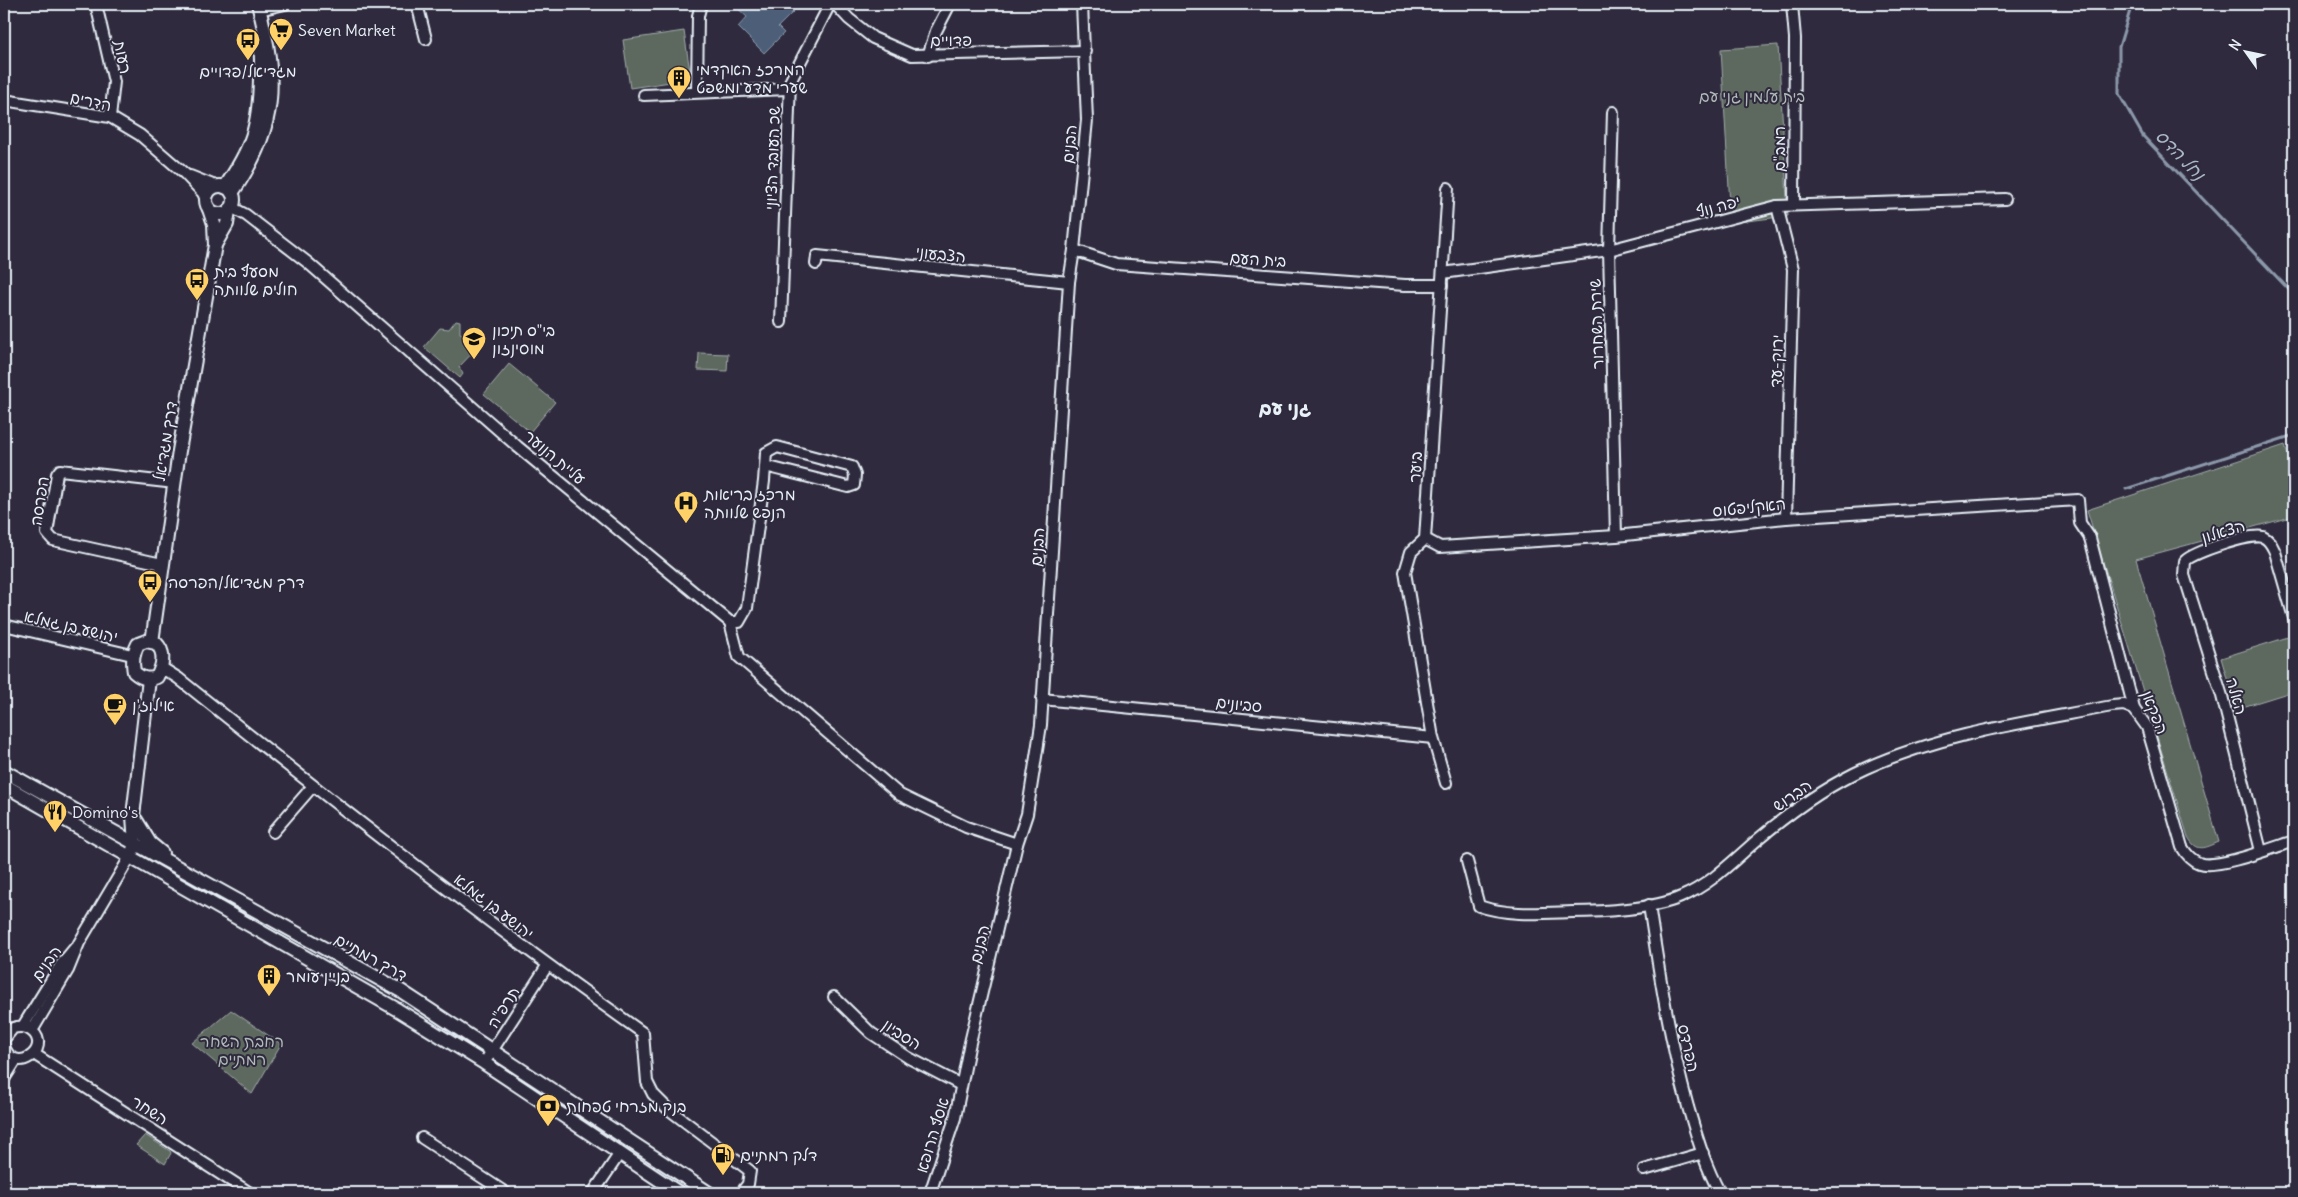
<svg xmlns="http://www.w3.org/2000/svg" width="2298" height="1197" font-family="Delius,'Playpen Sans Hebrew',sans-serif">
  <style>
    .green { fill: #5d695e; stroke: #a2adab }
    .water { fill: #4e5f78; stroke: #8c99ab }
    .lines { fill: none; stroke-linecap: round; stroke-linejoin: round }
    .stream { stroke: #8c99ab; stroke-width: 3 }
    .minor-casing { stroke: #e8f1f8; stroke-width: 14 }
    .major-casing { stroke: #e8f1f8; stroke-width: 16 }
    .minor { stroke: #2f2a3d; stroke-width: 10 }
    .major { stroke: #2f2a3d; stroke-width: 12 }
    .labels { text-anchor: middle; stroke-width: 4; stroke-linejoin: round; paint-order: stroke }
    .poi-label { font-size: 16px; fill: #e8f1f8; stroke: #2f2a3d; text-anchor: start }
    .street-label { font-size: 16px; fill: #e8f1f8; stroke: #2f2a3d }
    .park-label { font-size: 16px; fill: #b0bbba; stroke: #2f2a3d }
    .water-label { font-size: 18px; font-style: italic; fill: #aab7c5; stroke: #2f2a3d }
    .quarter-label { font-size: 19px; font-weight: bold; fill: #e8f1f8; stroke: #2f2a3d }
  </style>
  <rect width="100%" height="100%" fill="#2f2a3d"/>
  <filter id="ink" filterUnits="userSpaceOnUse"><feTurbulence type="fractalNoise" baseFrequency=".02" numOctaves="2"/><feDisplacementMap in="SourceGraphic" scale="10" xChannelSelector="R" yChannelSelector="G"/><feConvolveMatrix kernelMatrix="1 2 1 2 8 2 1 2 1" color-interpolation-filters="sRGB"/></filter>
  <g filter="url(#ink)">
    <g class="green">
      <path d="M684 31 691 79 630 88 623 40Z"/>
      <path d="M1778 45 1788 216 1731 223 1721 49Z"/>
      <path d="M456 320 460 321V333L470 337 478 347 459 367 463 374 460 378 424 347 440 328 449 329Z"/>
      <path d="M699 353 728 354 727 371 698 370Z"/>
      <path d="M509 364 555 402 530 432 484 394Z"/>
      <path d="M2285 445 2294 476V516L2136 559 2219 842C2205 848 2197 853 2188 837L2087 510Z"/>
      <path d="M2288 637 2294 659V691L2236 709 2221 658Z"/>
      <path d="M231 1010 281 1044 252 1094 192 1043Z"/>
      <path d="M145 1135 170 1151 171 1153 165 1164 136 1145Z"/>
    </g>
    <path class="water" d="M787 4 794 11 778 27 784 33 764 53 738 27 747 17 734 5Z"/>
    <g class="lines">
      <g class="stream">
        <path d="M2132 4 2119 47V94L2143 136 2294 295"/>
        <path d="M2126 489 2294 435"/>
      </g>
      <defs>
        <g id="minor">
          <path d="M96 4 114 82 110 117"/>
          <path d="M417 4 426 39"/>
          <path d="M835 4 849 19 873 38 912 55 1085 51"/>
          <path d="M1792 4 1795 38 1794 205"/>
          <path d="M259 10 285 4"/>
          <path d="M928 56 936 31 950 4"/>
          <path d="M697 92 698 16 701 4"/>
          <path d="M644 95 789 89"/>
          <path d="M4 100 110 117 140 135 185 174 203 193 206 200"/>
          <path d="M1613 112 1609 250 1616 536"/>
          <path d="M190 176 215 186"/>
          <path d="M1777 206 1793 269 1786 518"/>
          <path d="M231 207 246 215 307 262 518 447 730 622H739L747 608 764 481 766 453 777 447 852 467 855 475 854 485 848 487 765 466"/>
          <path d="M1074 250 1116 264 1405 285H1442"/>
          <path d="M816 264 817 256 1069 282"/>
          <path d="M1443 273 1609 250 1777 206 2005 199"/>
          <path d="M781 322 790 82 830 4"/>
          <path d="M1425 539 1440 547 1616 536 1786 518 2078 500 2080 523 2090 538 2134 709 2147 727 2182 847C2186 854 2191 860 2199 863 2216 870 2275 847 2294 841"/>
          <path d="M162 564 53 540 47 533 57 474 60 470 175 483"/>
          <path d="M730 622 739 657 900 795 966 827 1017 844"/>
          <path d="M4 625 132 655"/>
          <path d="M162 668 178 678C330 800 484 921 643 1033L647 1082 653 1094 667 1108 750 1171 748 1184 741 1193"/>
          <path d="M1042 699 1433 738"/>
          <path d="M1446 783 1433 738 1405 572 1411 552 1425 539 1448 188"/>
          <path d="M273 832 313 786"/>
          <path d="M2261 851 2222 696 2184 575 2185 561C2194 552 2251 533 2263 537 2270 540 2272 546 2275 552L2294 618"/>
          <path d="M1467 861 1479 906C1508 916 1541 913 1572 912 1602 912 1654 909 1681 897 1710 885 1733 861 1756 841 1790 812 1826 786 1866 768 1944 733 2029 722 2112 706L2124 705 2134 709"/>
          <path d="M1649 905C1659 973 1670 1041 1688 1107 1697 1137 1705 1166 1720 1193"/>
          <path d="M834 997 871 1033 909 1058 961 1085"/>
          <path d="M23 1026 60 966 74 949"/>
          <path d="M32 1031 68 970 79 943 130 857"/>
          <path d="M4 1039 13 1028C20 1026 26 1026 32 1031 53 1049 14 1077 4 1046"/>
          <path d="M34 1054 250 1193"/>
          <path d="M488 1057 547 966"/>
          <path d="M4 1079 16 1060"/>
          <path d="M422 1138 506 1193"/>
          <path d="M1644 1170 1703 1153"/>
          <path d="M593 1193 620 1153"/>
          <path d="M930 1193 955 1118 969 1047 1017 844 1027 814 1041 725 1069 282 1074 250 1087 120 1082 4"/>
        </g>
        <g id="major">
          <circle cx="220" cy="200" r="14"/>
          <path d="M225 187C252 147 259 127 260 79 261 68 262 57 260 48"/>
          <path d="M232 193C278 127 278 80 258 4"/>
          <path d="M215 245 227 224 229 210"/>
          <path d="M146 641 156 643C166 653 163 665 157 677 148 680 142 679 134 672 132 661 133 654 138 644Z"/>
          <path d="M152 642 179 451 215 245 214 224 209 209"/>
          <path d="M4 771 401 991 709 1193"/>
          <path d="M4 785 398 1010 484 1063 679 1193"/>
          <path d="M136 820 150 843 162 853"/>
          <path d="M133 850 135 844 133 816 149 679"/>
        </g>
      </defs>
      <use href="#minor" class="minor-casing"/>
      <use href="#major" class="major-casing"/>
      <use href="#minor" class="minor"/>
      <use href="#major" class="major"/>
    </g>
  </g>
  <defs>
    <symbol id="supermarket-pin" viewBox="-11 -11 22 30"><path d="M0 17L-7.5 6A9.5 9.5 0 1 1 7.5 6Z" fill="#ffd166" stroke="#2f2a3d"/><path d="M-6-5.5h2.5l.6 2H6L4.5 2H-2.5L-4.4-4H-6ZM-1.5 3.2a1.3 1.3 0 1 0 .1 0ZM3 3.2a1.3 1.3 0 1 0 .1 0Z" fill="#111"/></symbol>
    <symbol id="bus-pin" viewBox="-11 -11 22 30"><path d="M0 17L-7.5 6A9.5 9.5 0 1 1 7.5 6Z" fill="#ffd166" stroke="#2f2a3d"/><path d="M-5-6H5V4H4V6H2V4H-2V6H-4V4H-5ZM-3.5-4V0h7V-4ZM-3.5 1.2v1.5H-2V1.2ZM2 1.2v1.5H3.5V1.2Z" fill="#111"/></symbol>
    <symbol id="building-pin" viewBox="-11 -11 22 30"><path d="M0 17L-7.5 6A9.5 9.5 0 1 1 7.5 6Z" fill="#ffd166" stroke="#2f2a3d"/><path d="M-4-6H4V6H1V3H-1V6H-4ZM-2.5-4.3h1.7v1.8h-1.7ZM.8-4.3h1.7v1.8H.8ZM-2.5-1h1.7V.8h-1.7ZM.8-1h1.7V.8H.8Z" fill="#111"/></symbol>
    <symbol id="school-pin" viewBox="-11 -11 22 30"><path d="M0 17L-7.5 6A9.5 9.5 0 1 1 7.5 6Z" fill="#ffd166" stroke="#2f2a3d"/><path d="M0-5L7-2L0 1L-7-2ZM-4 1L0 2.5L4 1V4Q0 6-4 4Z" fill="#111"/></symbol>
    <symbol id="hospital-pin" viewBox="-11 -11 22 30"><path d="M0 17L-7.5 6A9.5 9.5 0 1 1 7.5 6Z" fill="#ffd166" stroke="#2f2a3d"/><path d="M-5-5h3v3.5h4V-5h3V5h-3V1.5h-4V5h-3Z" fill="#111"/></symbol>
    <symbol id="cafe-pin" viewBox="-11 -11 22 30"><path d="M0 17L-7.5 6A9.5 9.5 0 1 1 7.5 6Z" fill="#ffd166" stroke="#2f2a3d"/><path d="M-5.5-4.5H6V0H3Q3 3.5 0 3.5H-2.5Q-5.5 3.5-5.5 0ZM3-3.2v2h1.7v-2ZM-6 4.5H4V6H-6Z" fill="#111"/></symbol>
    <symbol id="restaurant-pin" viewBox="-11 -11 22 30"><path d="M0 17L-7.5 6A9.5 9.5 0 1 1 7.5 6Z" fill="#ffd166" stroke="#2f2a3d"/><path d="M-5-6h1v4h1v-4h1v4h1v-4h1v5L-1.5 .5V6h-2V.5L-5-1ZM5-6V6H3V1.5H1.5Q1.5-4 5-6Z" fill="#111"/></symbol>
    <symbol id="bank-pin" viewBox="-11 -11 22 30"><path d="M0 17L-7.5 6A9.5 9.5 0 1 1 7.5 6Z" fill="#ffd166" stroke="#2f2a3d"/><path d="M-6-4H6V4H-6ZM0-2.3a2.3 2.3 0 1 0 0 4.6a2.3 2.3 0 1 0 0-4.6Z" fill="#111"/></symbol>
    <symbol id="fuel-pin" viewBox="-11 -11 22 30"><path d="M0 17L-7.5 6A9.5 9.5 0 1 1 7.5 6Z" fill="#ffd166" stroke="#2f2a3d"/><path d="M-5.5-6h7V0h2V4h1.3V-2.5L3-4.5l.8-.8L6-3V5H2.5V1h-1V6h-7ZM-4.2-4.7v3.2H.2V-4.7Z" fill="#111"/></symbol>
  </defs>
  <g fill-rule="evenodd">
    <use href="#supermarket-pin" x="267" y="16" width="28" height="38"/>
    <use href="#bus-pin" x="234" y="26" width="28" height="38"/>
    <use href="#building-pin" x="665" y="64" width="28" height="38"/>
    <use href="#bus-pin" x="183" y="266" width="28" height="38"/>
    <use href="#school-pin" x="460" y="325" width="28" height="38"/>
    <use href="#hospital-pin" x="672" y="489" width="28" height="38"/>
    <use href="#bus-pin" x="136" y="568" width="28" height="38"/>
    <use href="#cafe-pin" x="101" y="691" width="28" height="38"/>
    <use href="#restaurant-pin" x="41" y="798" width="28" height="38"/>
    <use href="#building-pin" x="255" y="962" width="28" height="38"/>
    <use href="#bank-pin" x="534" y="1092" width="28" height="38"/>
    <use href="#fuel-pin" x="709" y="1141" width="28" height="38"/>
  </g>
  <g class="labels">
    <g class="poi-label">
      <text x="298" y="36">Seven Market</text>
      <text x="696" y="75">המרכז האקדמי<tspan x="696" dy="18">שערי מדע ומשפט</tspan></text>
      <text x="248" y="77" text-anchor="middle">מגדיאל/פדויים</text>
      <text x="214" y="277">מסעף בית<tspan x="214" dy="18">חולים שלוותה</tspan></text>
      <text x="492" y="336">בי"ס תיכון<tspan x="492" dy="18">מוסינזון</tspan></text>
      <text x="704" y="500">מרכז בריאות<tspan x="704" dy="18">הנפש שלוותה</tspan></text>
      <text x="168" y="588">דרך מגדיאל/הפרסה</text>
      <text x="132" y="711">אילוז'ן</text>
      <text x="72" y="818">Domino's</text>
      <text x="286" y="982">בניין עומר</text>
      <text x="566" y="1112">בנק מזרחי טפחות</text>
      <text x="740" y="1161">דלק רמתיים</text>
    </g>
    <g class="street-label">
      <text transform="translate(951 40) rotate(-1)" y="6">פדויים</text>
      <text transform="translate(123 57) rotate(78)" y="6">רעות</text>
      <text transform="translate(91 101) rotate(12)" y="6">הדרים</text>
      <text transform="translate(1069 144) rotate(-85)" y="6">הבנים</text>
      <text transform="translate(1779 149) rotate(-90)" y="6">רמב"ם</text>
      <text transform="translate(772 158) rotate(-88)" y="6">שכ העובד הציוני</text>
      <text transform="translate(1718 206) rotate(-15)" y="6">יפה נוף</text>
      <text transform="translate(941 254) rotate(6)" y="6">הצבעוני</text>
      <text transform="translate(1258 259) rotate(4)" y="6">בית העם</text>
      <text transform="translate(1596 324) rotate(-92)" y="6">שירת השחרור</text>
      <text transform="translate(1776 361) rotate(-88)" y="6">ירוק-עד</text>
      <text transform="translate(165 441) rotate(-81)" y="6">דרך מגדיאל</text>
      <text transform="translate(555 457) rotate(40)" y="6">עליית הנוער</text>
      <text transform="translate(1415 467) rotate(-86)" y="6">ביער</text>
      <text transform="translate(39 501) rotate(-81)" y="6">הפרסה</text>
      <text transform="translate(1749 507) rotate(-6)" y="6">האקליפטוס</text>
      <text transform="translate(2223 531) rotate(-17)" y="6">הצאלון</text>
      <text transform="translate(1037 547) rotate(-86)" y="6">הבנים</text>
      <text transform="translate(71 626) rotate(13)" y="6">יהושע בן גמלא</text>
      <text transform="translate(2237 696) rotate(74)" y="6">האלה</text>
      <text transform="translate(1239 704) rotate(6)" y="6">סביונים</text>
      <text transform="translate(2155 712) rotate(68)" y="6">הפקאן</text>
      <text transform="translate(1792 795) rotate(-35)" y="6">הברוש</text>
      <text transform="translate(494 906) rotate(38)" y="6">יהושע בן גמלא</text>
      <text transform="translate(979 944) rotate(-77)" y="6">הבנים</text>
      <text transform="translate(371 957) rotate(29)" y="6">דרך רמתיים</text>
      <text transform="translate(46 963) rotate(-55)" y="6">הבנים</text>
      <text transform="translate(503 1007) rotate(-58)" y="6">תרפ"ה</text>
      <text transform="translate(902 1034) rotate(33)" y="6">הסביון</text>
      <text transform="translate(1689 1048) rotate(77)" y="6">הפרדס</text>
      <text transform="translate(150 1110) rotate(32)" y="6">השחר</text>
      <text transform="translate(932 1135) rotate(-73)" y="6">אסף הרופא</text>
    </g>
    <g class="park-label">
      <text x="1752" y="102">בית עלמין גני עם</text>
      <text x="242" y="1047">רחבת השחר<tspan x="242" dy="18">רמתיים</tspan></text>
    </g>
    <g class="water-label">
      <text transform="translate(2180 155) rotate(46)" y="6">נחל הדס</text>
    </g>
    <g class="quarter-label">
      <text x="1285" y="415">גני עם</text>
    </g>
  </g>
  <rect width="2298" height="1197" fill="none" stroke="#2f2a3d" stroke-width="20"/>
  <rect x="10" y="10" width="2278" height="1177" fill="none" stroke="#e8f1f8" stroke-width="2" filter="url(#ink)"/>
  <g transform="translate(2246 52) rotate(303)" stroke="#2f2a3d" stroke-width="4" paint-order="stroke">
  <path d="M0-4L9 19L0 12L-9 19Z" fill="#e8f1f8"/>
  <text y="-8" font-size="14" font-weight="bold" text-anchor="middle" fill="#e8f1f8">N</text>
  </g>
</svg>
